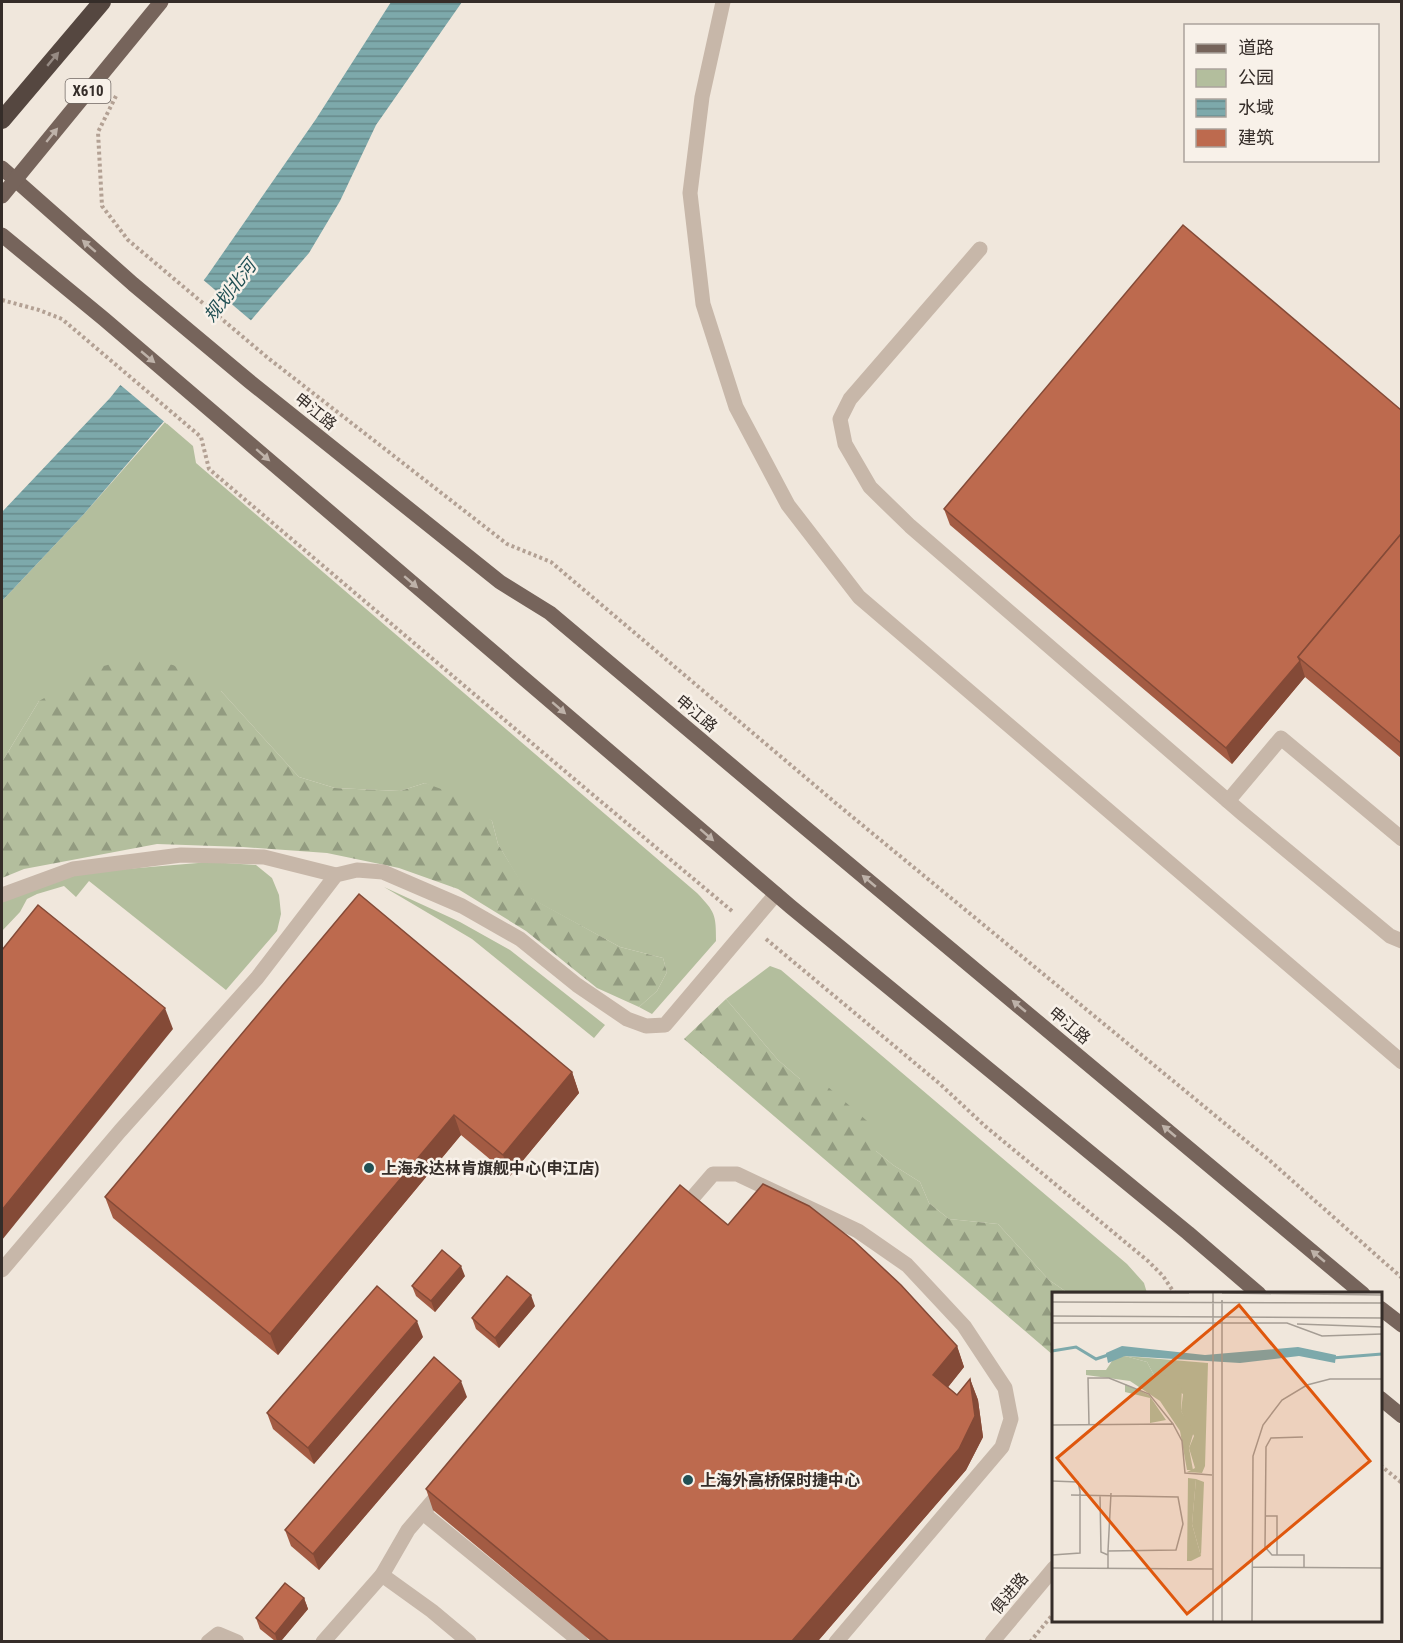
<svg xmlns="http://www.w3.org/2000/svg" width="1403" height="1643" font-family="'Roboto Condensed','Noto Sans SC',sans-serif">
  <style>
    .green { fill: #b3be9d }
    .forest { fill: url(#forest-firs) }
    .water { fill: url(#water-rules) }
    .pier { fill: #f0e7dc }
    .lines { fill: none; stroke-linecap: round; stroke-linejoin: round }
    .path { stroke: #b3a194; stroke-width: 4; stroke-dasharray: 3 3; stroke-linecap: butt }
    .minor { stroke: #c7b7a9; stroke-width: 15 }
    .major { stroke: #76645b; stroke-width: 15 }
    .highway { stroke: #554740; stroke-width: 18 }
    .wall { fill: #a35b43 }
    .shaded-wall { fill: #844a37 }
    .building { fill: #bd6a4e; stroke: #844a37; stroke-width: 1.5 }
    .oneway { fill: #968b84 }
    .oneway2 { fill: #beb2a9 }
    .poi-dot { fill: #215054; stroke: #f8f1e9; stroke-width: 2 }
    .labels { text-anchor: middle; stroke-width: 5; stroke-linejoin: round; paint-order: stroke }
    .shield { fill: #f8f1e9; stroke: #706863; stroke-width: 1.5 }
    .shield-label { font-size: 15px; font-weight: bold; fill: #352d29 }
    .street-label { font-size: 16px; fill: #352d29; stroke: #f8f1e9 }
    .poi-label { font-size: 16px; font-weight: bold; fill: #352d29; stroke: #f8f1e9; text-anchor: start }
    .water-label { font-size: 18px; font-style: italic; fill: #215054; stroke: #f8f1e9 }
    .inset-river { fill: none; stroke: #7da9ab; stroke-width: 3 }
    .inset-road { fill: none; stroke: #a59d94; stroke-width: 1.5 }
    .view { fill: #df570d; fill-opacity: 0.15; stroke: #df570d; stroke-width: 3 }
    .inset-edge { fill: none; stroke: #352d29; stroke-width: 3 }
  </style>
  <defs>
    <pattern id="forest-firs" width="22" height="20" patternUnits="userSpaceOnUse" patternTransform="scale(1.5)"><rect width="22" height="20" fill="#b3be9d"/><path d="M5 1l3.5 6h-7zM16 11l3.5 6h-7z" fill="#929b80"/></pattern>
    <pattern id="water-rules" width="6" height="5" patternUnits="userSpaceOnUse" patternTransform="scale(1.5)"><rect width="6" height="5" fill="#7da9ab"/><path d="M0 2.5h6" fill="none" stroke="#678a8b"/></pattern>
  </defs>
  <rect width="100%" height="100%" fill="#f0e7dc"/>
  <g class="green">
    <path d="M165 422 193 446 196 463 697 893C715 912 716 914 716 941L652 1014 639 1007 657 991 667 972 663 958 620 947 530 898 498 844 492 821 425 783 400 791 335 788 299 777 221 691 39 701 2 762V601L84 514Z"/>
    <path d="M210 862 256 865 272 878 279 895 281 914 277 931 226 990 89 881 76 897 64 886 37 894 27 899 20 912 2 931V900L73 876 102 871Z"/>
    <path d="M384 887 460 922 510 950 605 1025 594 1038 472 939Z"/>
    <path d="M770 966 781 970 1127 1264 1144 1283 1147 1293H1068L1049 1280 998 1224 949 1219 929 1203 920 1182 893 1165 876 1151 800 1079 778 1060 726 999Z"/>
  </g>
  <g class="forest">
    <path d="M133 658 173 665 221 691 299 777 335 788 400 791 425 783 465 798 492 821 498 844 531 898 620 947 663 958 667 972 657 991 639 1007 597 988 526 931 458 889 399 868 327 853 243 847 157 844 24 869 2 878V762L39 701 100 667Z"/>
    <path d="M726 999 778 1060 800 1079 820 1080 874 1127 876 1151 893 1165 920 1182 929 1203 949 1219 998 1224 1049 1280 1068 1293 1054 1294 1053 1355 684 1039Z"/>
  </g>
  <path class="water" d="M391 2H462L376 125 340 201 309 253 84 514 2 601V512L110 398 207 276 316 119Z"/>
  <path class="pier" d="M201 278 254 323 167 424 118 383Z"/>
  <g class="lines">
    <g class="path">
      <path d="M116 96 98 132 102 206 128 240 268 358 507 544 551 562 838 805 1268 1159 1402 1278"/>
      <path d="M2 300 39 310 62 319 201 437 209 469 586 789 732 911"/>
      <path d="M766 939 940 1084 985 1126 1148 1261 1163 1276 1175 1294"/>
      <path d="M1380 1465 1402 1483"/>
      <path d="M1030 1642 1054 1613"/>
    </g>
    <g class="minor">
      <path d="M723 2 702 97 690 193 703 304 736 407 788 505 859 597 1402 1062"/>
      <path d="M980 249 850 399 840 419 845 444 870 487 910 526 1243 814 1390 936 1402 941"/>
      <path d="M1228 801 1281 738 1402 839"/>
      <path d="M2 895 73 869 181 855 264 857 336 875"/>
      <path d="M681 1211 713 1174H737L858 1231 907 1265 964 1326 1005 1388 1011 1419 1002 1447 836 1642"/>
      <path d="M2 1270 120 1131 257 978 336 875 357 870 383 872 462 906 520 939 577 985 627 1019 646 1026 665 1025 776 894"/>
      <path d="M423 1513 581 1642"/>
      <path d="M382 1575 432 1611 469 1642"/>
      <path d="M208 1642 218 1634 237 1642"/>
      <path d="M323 1642 382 1575 408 1530 443 1489"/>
      <path d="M992 1642 1054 1568"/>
    </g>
    <g class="major">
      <path d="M2 168 133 284 249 381 500 582 550 613 778 805 1363 1294"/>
      <path d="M2 196 161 2"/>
      <path d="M2 235 104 319 791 907 1188 1233 1259 1294"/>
      <path d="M1380 1308 1402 1325"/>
      <path d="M1380 1398 1402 1416"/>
    </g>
    <path class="highway" d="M2 120 102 2"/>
  </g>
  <g class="wall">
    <path d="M1401 410V758L1305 677 1232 764 950 525 944 509Z"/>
    <path d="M572 1072 579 1093 510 1176 461 1135 278 1355 113 1218 105 1197Z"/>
    <path d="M728 1225 957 1346 964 1367 948 1387 957 1395 970 1379 978 1400 983 1437 966 1470 818 1641H591L433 1510 426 1489Z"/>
    <path d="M465 1276 435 1312 416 1296 412 1286Z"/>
    <path d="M535 1306 499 1348 476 1329 472 1318Z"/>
    <path d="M423 1337 314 1464 273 1429 267 1413Z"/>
    <path d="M467 1397 319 1570 291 1546 285 1530Z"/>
    <path d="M304 1598 308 1609 281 1641H275L260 1629 256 1618Z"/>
  </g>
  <g class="shaded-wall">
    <path d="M1300 661 1305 677 1232 764 1226 748Z"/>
    <path d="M165 1008 173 1029 2 1240V1210Z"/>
    <path d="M572 1072 579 1093 510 1176 503 1155Z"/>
    <path d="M454 1115 461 1135 278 1355 270 1334Z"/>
    <path d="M461 1266 465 1276 435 1312 431 1301Z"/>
    <path d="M531 1295 535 1306 499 1348 495 1338Z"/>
    <path d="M417 1321 423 1337 314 1464 308 1448Z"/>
    <path d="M957 1346 964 1367 941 1396 933 1375Z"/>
    <path d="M970 1379 978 1400 983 1437 966 1470 818 1641H792Z"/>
    <path d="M461 1381 467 1397 319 1570 313 1554Z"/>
    <path d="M304 1598 308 1609 281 1641H277L275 1634Z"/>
  </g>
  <g class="building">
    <path d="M1183 225 1401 410V534L1298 657 1300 661 1226 748 944 509Z"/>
    <path d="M1401 534V743L1298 657Z"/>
    <path d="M359 894 572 1072 503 1155 454 1115 270 1334 105 1197Z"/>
    <path d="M38 905 165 1008 2 1210V950Z"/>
    <path d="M763 1184 809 1206 854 1241 901 1285 957 1346 933 1375 957 1395 970 1379 975 1416 959 1449 792 1641H609L426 1489 680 1185 728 1225Z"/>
    <path d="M442 1250 461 1266 431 1301 412 1286Z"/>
    <path d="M507 1276 531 1295 495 1338 472 1318Z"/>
    <path d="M377 1286 417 1321 308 1448 267 1413Z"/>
    <path d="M434 1357 461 1381 313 1554 285 1530Z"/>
    <path d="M285 1583 304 1598 275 1634 256 1618Z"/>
  </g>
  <defs><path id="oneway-solid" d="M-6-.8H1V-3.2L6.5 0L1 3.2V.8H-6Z" transform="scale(1.5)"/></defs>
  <use class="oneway" href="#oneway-solid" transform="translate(53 59) rotate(-50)"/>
  <g class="oneway2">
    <use href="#oneway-solid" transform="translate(52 135) rotate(-51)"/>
    <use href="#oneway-solid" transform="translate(89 246) rotate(-139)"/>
    <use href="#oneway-solid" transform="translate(148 357) rotate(40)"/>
    <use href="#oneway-solid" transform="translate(263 455) rotate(41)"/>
    <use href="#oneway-solid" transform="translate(411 582) rotate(41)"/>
    <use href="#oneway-solid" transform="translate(559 708) rotate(41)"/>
    <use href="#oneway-solid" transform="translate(707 835) rotate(41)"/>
    <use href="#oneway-solid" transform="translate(869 881) rotate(-140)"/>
    <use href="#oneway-solid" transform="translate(1019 1006) rotate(-140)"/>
    <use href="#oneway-solid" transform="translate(1169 1131) rotate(-140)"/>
    <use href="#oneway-solid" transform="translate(1318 1256) rotate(-140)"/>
  </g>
  <g class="poi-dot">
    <circle cx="369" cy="1168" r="6"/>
    <circle cx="688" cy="1480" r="6"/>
  </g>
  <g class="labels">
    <rect class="shield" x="65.5" y="79" width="45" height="24" rx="4.5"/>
    <g class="shield-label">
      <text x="88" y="96">X610</text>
    </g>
    <g class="street-label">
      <text transform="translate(316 411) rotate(39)" y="6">申江路</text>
      <text transform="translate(697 713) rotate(40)" y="6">申江路</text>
      <text transform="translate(1070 1025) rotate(40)" y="6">申江路</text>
      <text transform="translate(1009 1593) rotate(-50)" y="6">俱进路</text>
    </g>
    <g class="poi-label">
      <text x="381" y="1174">上海永达林肯旗舰中心(申江店)</text>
      <text x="700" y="1486">上海外高桥保时捷中心</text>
    </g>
    <g class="water-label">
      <text transform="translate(230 291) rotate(-52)" y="6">规划北河</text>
    </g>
  </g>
  <g transform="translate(1052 1292)">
    <rect width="330" height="330" fill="#f0e7dc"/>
    <path d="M73 64 156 71 153 174 150 181 135 180 143 176 137 156 142 144 129 119 131 102 103 85 95 70ZM73 92 97 103 114 128 98 131V106L73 100ZM144 187 152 190 149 264 140 232Z" fill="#b3be9d"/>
    <path d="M73 64 95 70 103 85 113 83 130 95 129 119 142 139 137 156 141 178H135L128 139 108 109 78 89 34 83V78H54L62 66ZM136 186 144 187 140 232 149 264 139 269H135Z" fill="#b3be9d"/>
    <path d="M70 54 153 63 246 55 284 63 283 71 247 64 188 71 73 64 56 71 54 61Z" fill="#7da9ab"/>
    <path class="inset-river" d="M0 59 24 55 44 67 59 62M280 66 330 62"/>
    <path class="inset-road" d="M0 1H137M161 1V329M170 1 330 3M170 8V329M0 10 330 11M0 24 330 26M0 31H235L270 44 330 42M245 32 330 35M37 132 36 86H57L97 102 121 132M0 133 121 132 130 149 133 181 160 183M251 145 219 146 214 155 213 255 220 263H252V275M0 189 26 190 28 199V261L0 263M19 203 126 205 131 232 124 258 56 259V276M48 203 49 260 56 263M213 224H225V263M56 259 59 201M200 275 330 276M0 276 161 277M200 329 201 164 211 133 230 108 255 93 278 87H330"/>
    <path class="view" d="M187 13 318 169 135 322 5 166Z"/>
    <rect width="330" height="330" class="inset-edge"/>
  </g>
  <rect width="1403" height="1643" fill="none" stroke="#352d29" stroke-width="6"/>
  <rect x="1184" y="24" width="195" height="138" fill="#f8f1e9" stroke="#aaa39c" stroke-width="1.5"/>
  <rect x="1196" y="44" width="30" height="9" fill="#76645b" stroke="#aaa39c" stroke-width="1.5"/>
  <text x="1238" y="54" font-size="18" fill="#352d29">道路</text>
  <rect x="1196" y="69" width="30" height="18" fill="#b3be9d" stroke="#aaa39c" stroke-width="1.5"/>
  <text x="1238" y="84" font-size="18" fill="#352d29">公园</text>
  <rect x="1196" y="99" width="30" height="18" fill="url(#water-rules)" stroke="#aaa39c" stroke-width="1.5"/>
  <text x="1238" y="114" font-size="18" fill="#352d29">水域</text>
  <rect x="1196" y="129" width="30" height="18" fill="#bd6a4e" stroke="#aaa39c" stroke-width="1.5"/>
  <text x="1238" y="144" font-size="18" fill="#352d29">建筑</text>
</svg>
